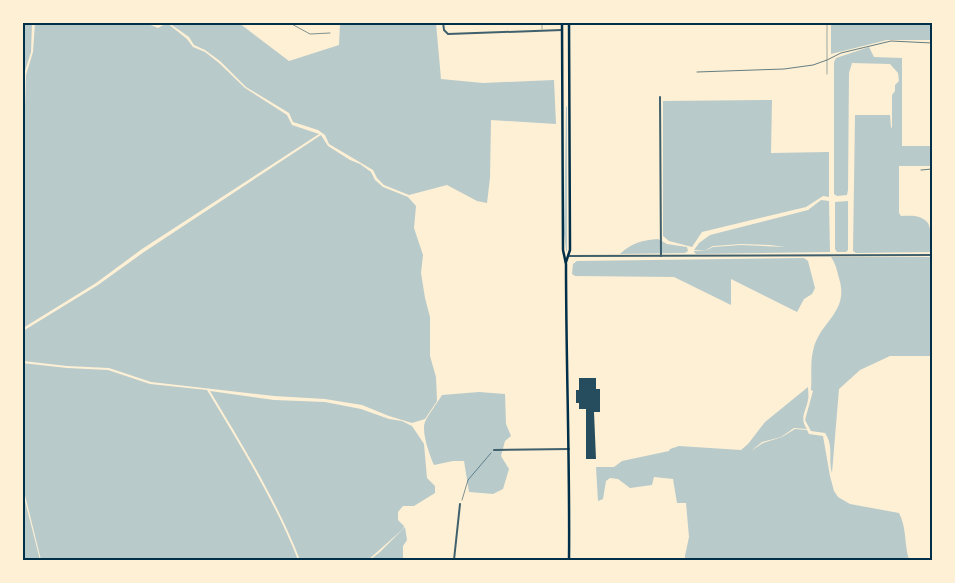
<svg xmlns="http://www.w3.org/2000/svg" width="955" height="583" font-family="'PT Sans',sans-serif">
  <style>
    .green { fill: #b9caca }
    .building { fill: #264d5e }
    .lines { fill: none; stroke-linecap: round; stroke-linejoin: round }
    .path { stroke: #003049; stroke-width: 0.5 }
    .service { stroke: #3f606c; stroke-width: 0.5 }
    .minor { stroke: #3f606c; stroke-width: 2 }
    .secondary { stroke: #003049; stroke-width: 2.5 }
    .rail { stroke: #657d81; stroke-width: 1 }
    .neatline { fill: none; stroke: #003049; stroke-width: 2 }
  </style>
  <rect width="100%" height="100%" fill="#fdf0d5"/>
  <g class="green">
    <path d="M22 23H32L31 52 25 71 22 68Z"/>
    <path d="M146 23 158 28 167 23 187 39 193 47 205 52 219 63 245 88 287 115 292 125 319 134 142 249 96 283 23 328 22 203 26 75 33 52 35 23Z"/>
    <path d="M169 23H239L289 61 339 45 340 23H436L441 79 483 83 554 80 556 124 491 120 490 178 487 203 477 201 447 185 409 195 384 185 377 178 373 170 329 144 325 135 318 130 293 122 289 113 246 87 220 61 205 50 194 45 189 37Z"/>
    <path d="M831 23H932V40H887L831 54Z"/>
    <path d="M869 47 874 57 902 58V146H932V166H899V213L901 216C911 216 920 214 928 223 930 227 930 231 932 234V252L856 253 853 251 855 115H890L891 127 892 128V95L895 91V85L899 81 898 73 890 64 852 63 849 73 848 190 847 195 837 196 834 194V62L836 58Z"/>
    <path d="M772 100 771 153 829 152V197L823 196 806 207 702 232 692 247 669 241 663 236V101Z"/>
    <path d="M566 106 567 107V251H566L564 233Z"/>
    <path d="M321 135 328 146 350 160 360 164 371 172 375 180 383 187 408 197 416 206 414 228 423 255 421 273 425 298 430 317V356L436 377 437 401 425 419 412 423 389 416 362 405 325 399 274 396 151 382 109 368 67 366 23 361V331L98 285 144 252Z"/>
    <path d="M821 200 829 201 830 252 696 254 694 252V251L707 250 713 247 741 245 785 247 770 245 741 244 713 246 706 250H694L699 243 710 235 808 210Z"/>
    <path d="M848 201V250L846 252H837L835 249V202Z"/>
    <path d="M658 239 667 244 687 247 688 251 685 253 620 254C631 243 643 240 658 239Z"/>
    <path d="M831 257H932V356H890L860 370 839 389 832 473C828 458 834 446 825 433L811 431 805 420 813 391 811 390C812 378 810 363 813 351 819 321 850 313 839 278 837 271 836 264 831 257Z"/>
    <path d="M804 258 808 261 815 288 812 294 804 299 797 312 731 279V305L674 277 575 276 572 274 573 264 577 261Z"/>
    <path d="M22 363 67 368 108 370 150 384 207 390C240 445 275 501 298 560H41L23 487Z"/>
    <path d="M808 387C808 391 809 396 808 400 806 411 799 419 807 429L794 428 781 437 762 442 751 451 763 443 782 437 795 429 807 430 809 434 823 436 830 476 834 491 838 497 850 504 899 513C907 528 904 544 909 560H685V556L689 537 686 503H677L673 479 654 477 652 485 630 488 618 479 610 478 606 481 603 499 598 501 596 467H614L622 461 669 451 670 449 679 446 741 450 748 444 765 422Z"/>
    <path d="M210 391 274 400 325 402 361 409 389 419 402 421 412 426 424 444 427 478 435 486V493L414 506H403L398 512V520L404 526 403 529 368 560H300C277 501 243 446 210 391Z"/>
    <path d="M479 392 505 394 506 424 511 436 505 441 501 456 509 469 503 489 493 494 469 492 464 461H453L434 465C430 456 421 432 425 422 427 416 438 402 442 395Z"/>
    <path d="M23 493 40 560H23Z"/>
    <path d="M405 527 407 540 403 546V560H370L380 552Z"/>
  </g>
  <path class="building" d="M579 378H596V389H600V412H594L596 459H586V409H579V403H576V390H579Z"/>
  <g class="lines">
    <g class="path">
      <path d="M288 22 310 34 330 33"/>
      <path d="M462 500 468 480 491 453"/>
    </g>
    <g class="service">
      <path d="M542 22V29"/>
      <path d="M827 22V74"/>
    </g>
    <g class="minor">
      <path d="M443 22 444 30 448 34 562 30"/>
      <path d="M660 97 661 256"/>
      <path d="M568 256 932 255"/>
      <path d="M494 450 569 449"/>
      <path d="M454 560 460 504"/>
    </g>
    <g class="secondary">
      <path d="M562 22 563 250 566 264C566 363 570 462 569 560"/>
      <path d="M566 262 570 250 569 22"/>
    </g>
    <g class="rail">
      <path d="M697 72 784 69 813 65 827 60 841 53 891 41 932 43"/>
      <path d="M921 170 932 169"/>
    </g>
  </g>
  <rect width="955" height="583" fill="none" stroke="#fdf0d5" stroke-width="48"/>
  <rect x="24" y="24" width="907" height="535" class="neatline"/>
</svg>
